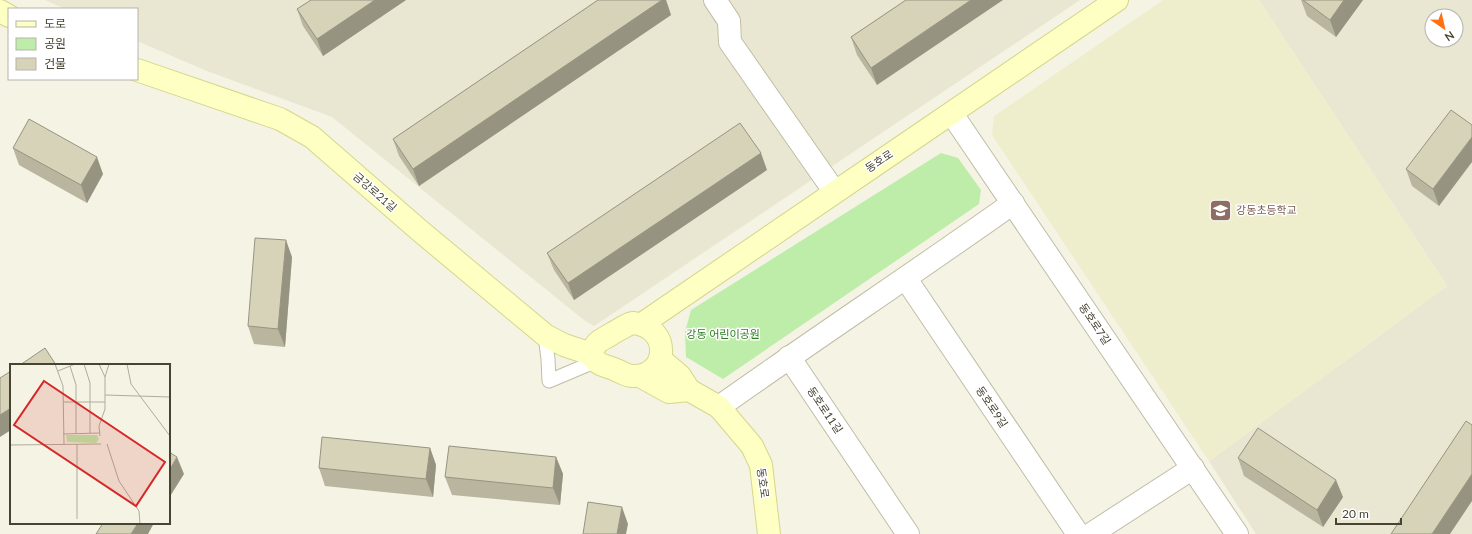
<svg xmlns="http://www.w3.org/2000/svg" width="1472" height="534" font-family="Lato,'Noto Sans KR',sans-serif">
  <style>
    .residential { fill: #e9e7d2; fill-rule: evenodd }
    .education { fill: #efeecc }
    .green { fill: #bdeda8 }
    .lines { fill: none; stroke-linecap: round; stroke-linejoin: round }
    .lane-casing { stroke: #c1bea6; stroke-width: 15 }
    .street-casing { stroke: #c1bea6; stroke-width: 24 }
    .secondary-casing { stroke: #d6d68c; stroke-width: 24 }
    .lane { stroke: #fff; stroke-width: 13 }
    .street { stroke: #fff; stroke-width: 22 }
    .secondary { stroke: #feffc3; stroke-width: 22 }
    .wall { fill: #b9b59e }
    .shaded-wall { fill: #969481 }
    .building { fill: #d7d3b8; stroke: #969481 }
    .labels { text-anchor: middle; stroke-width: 3; stroke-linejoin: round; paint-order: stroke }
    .street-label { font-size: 11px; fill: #474433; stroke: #fff }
    .education-label { font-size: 11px; fill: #785e54; stroke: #fff; text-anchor: start }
    .park-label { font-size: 11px; fill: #2c7f20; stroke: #fff }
    .inset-road { fill: none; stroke: #afad9d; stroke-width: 1 }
    .view { fill: #d62828; fill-opacity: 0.15; stroke: #d62828; stroke-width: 2 }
    .inset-edge { fill: none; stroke: #474433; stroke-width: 2 }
  </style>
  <rect width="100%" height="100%" fill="#f4f3e4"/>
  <g class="residential">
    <path d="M45 0H1080L594 326 584 320 332 117 207 71 137 41V9H65Z"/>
    <path d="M1259 0H1472V534H1256L1209 461 1447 286ZM1432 16H1456V40H1432Z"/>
  </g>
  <path class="education" d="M1163 0H1259L1447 286 1209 461 992 135 994 116Z"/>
  <path class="green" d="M941 153 958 158 981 190 979 204 723 379 686 357 685 332 691 310Z"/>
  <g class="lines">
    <defs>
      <path id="lane" d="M545 335 548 359 549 381 594 362"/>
      <g id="street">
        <path d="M715 0 729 21 730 42 834 191"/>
        <path d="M952 114 1237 534"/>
        <path d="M906 279 1078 534"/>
        <path d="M789 357 908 534"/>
        <path d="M719 407C816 338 916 272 1013 203"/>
        <path d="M1091 534 1193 468"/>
      </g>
      <g id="secondary">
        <path d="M0 11 9 16"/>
        <path d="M137 70 280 119 312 137 419 230 545 335 564 345 591 354"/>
        <path d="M633 323C672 327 669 377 633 376 626 376 622 372 616 370 605 365 597 366 591 354 597 339 601 341 613 333 621 329 625 325 633 323Z"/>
        <path d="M642 324C800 215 959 109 1117 0"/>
        <path d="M640 376 669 392 689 390 680 376 660 359"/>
        <path d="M689 390 719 407 752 446 761 465 769 534"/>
      </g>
    </defs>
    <use href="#lane" class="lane-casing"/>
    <use href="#street" class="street-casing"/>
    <use href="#secondary" class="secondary-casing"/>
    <use href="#lane" class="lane"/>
    <use href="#street" class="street"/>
    <use href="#secondary" class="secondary"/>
  </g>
  <g class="wall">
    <path d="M311 0H406L323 56 303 26 297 9Z"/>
    <path d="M598 0H666L671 15 419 186 399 156 393 139Z"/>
    <path d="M906 0 877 85 857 55 851 37Z"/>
    <path d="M1301 0H1363L1336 37 1307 16Z"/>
    <path d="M1472 125 1439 206 1412 186 1406 169Z"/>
    <path d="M13 148 103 174 87 203 19 165Z"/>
    <path d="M767 170 574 300 554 270 547 253Z"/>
    <path d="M292 257 285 347 254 344 248 326Z"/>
    <path d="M430 448 436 465 433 497 325 486 319 468Z"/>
    <path d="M556 457 563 474 560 505 452 495 445 477Z"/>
    <path d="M1238 458 1343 497 1323 527 1244 476Z"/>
  </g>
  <g class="shaded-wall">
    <path d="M375 0H406L323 56 317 39Z"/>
    <path d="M662 0H666L671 15 419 186 413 169Z"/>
    <path d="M971 0H1003L877 85 871 68Z"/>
    <path d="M1344 0H1363L1336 37 1330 20Z"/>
    <path d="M1472 137V162L1439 206 1433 189Z"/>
    <path d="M761 153 767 170 574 300 568 283Z"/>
    <path d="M97 157 103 174 87 203 81 185Z"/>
    <path d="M286 240 292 257 285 347 278 329Z"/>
    <path d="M11 408V430L0 437V415Z"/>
    <path d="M430 448 436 465 433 497 426 479Z"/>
    <path d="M177 457 184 474 169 498V471Z"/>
    <path d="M556 457 563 474 560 505 553 488Z"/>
    <path d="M1472 474V501L1450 534H1432Z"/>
    <path d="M1336 480 1343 497 1323 527 1317 510Z"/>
    <path d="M622 507 628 524 626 534H617Z"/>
    <path d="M138 523H154L148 534H131Z"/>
  </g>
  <g class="building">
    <path d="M311 0H375L317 39 297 9Z"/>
    <path d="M598 0H662L413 169 393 139Z"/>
    <path d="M906 0H971L871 68 851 37Z"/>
    <path d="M1303 0H1344L1330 20Z"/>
    <path d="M1451 110 1472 125V137L1433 189 1406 169Z"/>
    <path d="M29 119 97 157 81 185 13 148Z"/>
    <path d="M740 123 761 153 568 283 547 253Z"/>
    <path d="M255 238 286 240 278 329 248 326Z"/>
    <path d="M45 348 56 365H20Z"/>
    <path d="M11 371V408L0 415V378Z"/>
    <path d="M1466 421 1472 425V474L1432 534H1391Z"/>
    <path d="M1258 428 1336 480 1317 510 1238 458Z"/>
    <path d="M322 437 430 448 426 479 319 468Z"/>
    <path d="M449 446 556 457 553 488 445 477Z"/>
    <path d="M169 452 177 457 169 471Z"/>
    <path d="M588 502 622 507 617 534H583Z"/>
    <path d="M103 523H138L131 534H96Z"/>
  </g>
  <defs>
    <symbol id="school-square" viewBox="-11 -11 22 22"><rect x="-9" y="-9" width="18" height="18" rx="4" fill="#8d6e63" stroke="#fff"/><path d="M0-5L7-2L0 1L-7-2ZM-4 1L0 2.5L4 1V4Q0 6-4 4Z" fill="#fff"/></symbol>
  </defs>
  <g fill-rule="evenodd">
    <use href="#school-square" x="1208" y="198" width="25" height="25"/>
  </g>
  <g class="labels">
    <g class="street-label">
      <text transform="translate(879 161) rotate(-33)" y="4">동호로</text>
      <text transform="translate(375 192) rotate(41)" y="4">금강로21길</text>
      <text transform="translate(1095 324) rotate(56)" y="4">동호로7길</text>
      <text transform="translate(992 407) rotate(56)" y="4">동호로9길</text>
      <text transform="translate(825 410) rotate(56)" y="4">동호로11길</text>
      <text transform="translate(763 483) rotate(82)" y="4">동호로</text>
    </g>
    <g class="education-label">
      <text x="1236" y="214">강동초등학교</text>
    </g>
    <g class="park-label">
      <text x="723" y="338">강동 어린이공원</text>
    </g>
  </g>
  <g transform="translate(10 364)">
    <rect width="160" height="160" fill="#f4f3e4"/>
    <path d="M56 71H87L89 75 86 79 57 78Z" fill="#bdeda8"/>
    <path class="inset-road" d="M45 0 53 22 54 80M74 0 80 19V69M89 0 95 13M117 0 121 20 160 72M60 2 66 21V69M48 7 65 0M95 31 160 33M53 38H95M53 70 89 69M90 72 89 62 95 45V13L99 0M97 80 109 117 129 147 130 160M0 81 91 80M67 155V80"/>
    <path class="view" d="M34 17 155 98 126 142 4 61Z"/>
    <rect width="160" height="160" class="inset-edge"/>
  </g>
  <rect x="8" y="8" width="130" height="72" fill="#ffffff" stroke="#b5b4ad"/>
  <rect x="16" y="21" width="20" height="6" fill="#feffc3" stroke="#b5b4ad"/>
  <text x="44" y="28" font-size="12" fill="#474433">도로</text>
  <rect x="16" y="38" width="20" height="12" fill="#bdeda8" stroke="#b5b4ad"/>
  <text x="44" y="48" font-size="12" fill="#474433">공원</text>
  <rect x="16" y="58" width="20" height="12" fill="#d7d3b8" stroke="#b5b4ad"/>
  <text x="44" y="68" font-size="12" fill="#474433">건물</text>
  <g transform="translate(1444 28) rotate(146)"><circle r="19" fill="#ffffff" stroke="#b5b4ad"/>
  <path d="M0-3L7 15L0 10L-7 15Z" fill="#ff7110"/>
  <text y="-6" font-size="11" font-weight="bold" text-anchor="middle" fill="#474433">N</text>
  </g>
  <path d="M1336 518v6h65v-6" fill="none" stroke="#474433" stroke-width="2"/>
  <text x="1342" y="518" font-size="12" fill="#474433" stroke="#ffffff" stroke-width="3" paint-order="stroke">20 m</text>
</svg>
